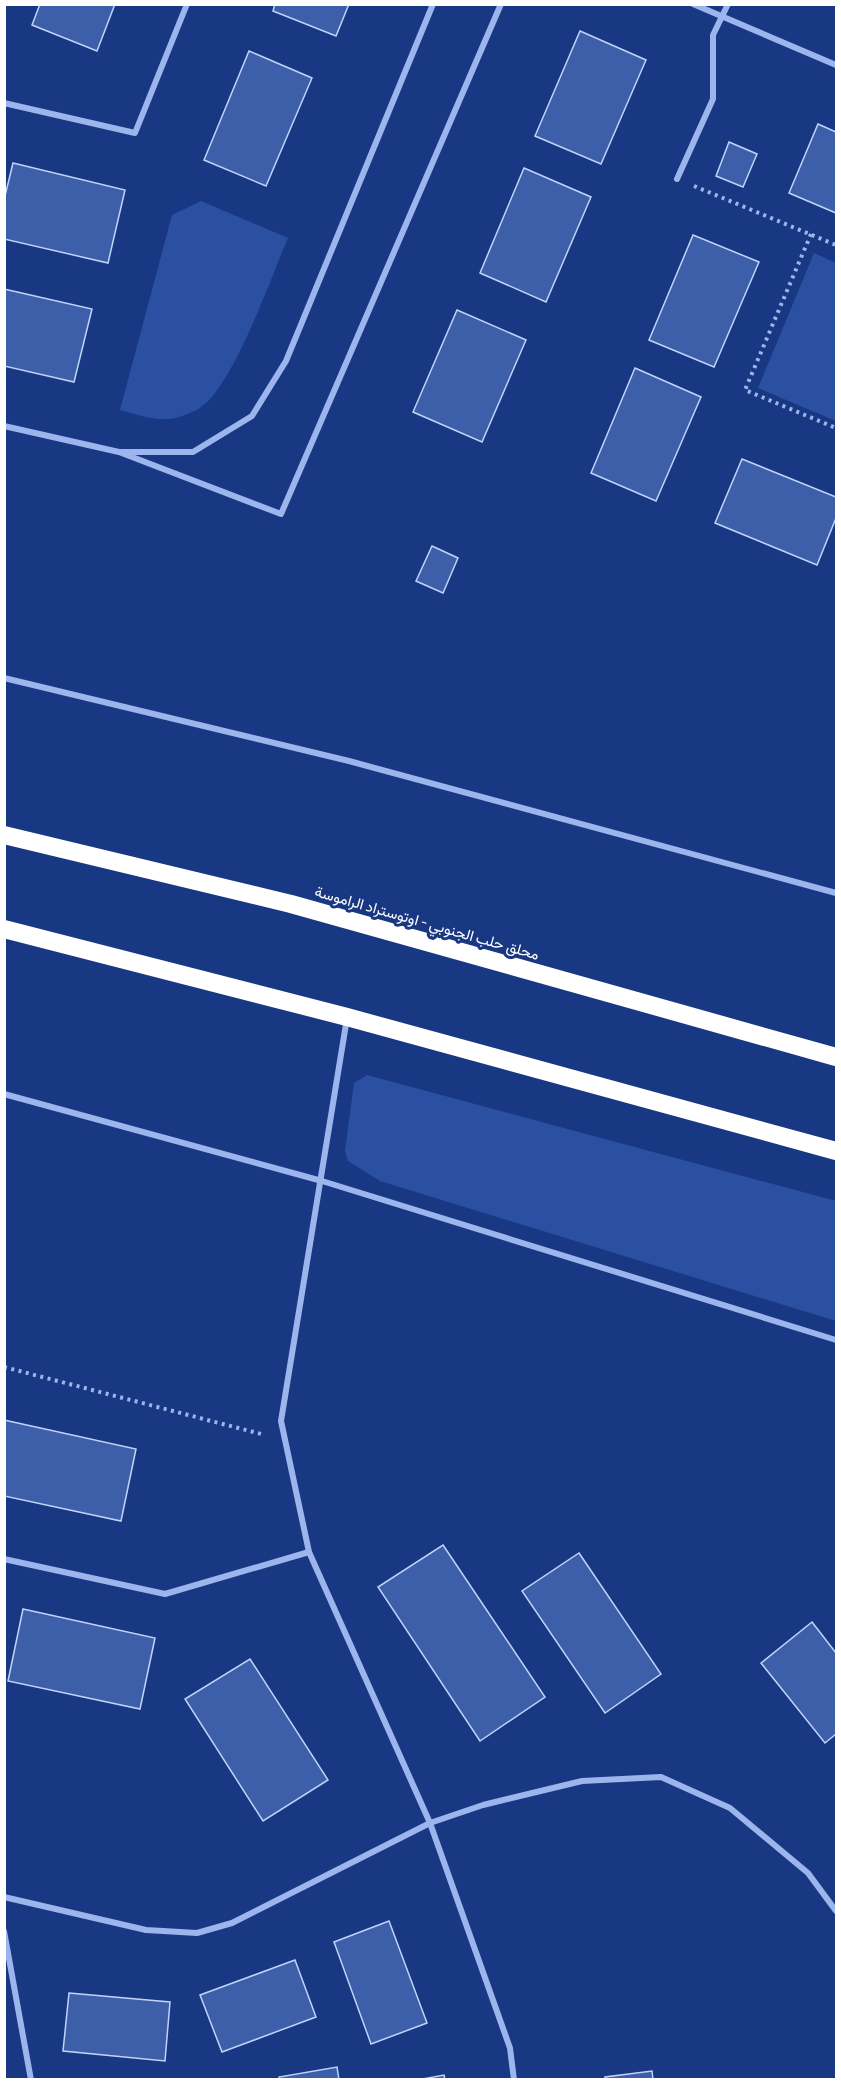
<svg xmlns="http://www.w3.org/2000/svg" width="841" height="2084" font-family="Barlow,Vazirmatn,sans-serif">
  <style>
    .green { fill: #2b50a2 }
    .building { fill: #3d5faa; stroke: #c1d3f9; stroke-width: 1.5 }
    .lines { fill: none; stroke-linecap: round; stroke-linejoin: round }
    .path { stroke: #9cb5ec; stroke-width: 4; stroke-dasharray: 3 4.5; stroke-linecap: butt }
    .street { stroke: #9cb5ec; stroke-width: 6 }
    .highway { stroke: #fff; stroke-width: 18 }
    .labels { text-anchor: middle; stroke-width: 6; stroke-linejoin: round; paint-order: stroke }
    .street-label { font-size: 15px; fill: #fff; stroke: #183883 }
  </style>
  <rect width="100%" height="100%" fill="#183883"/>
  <g class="green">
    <path d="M201 201 288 238C271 277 233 387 200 408 194 412 185 415 179 417 159 423 139 415 120 410L172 215Z"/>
    <path d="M814 253 836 263V421L758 388Z"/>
    <path d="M367 1075 836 1201V1321L380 1181 348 1161 345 1151 354 1083Z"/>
  </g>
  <g class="building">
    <path d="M40 4H115L97 51 32 25Z"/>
    <path d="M275 4H349L336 36 273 11Z"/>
    <path d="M580 31 646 60 601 164 535 136Z"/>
    <path d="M249 51 312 78 266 186 204 160Z"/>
    <path d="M818 124 836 132V213L789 193Z"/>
    <path d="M729 142 757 154 743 187 716 176Z"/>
    <path d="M13 163 125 190 108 263 4 239V200Z"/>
    <path d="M524 168 591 197 546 302 480 273Z"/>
    <path d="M693 235 759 262 714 367 649 340Z"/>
    <path d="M4 289 92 309 74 382 4 366Z"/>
    <path d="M457 310 526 340 482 442 413 412Z"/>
    <path d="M635 368 701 397 656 501 591 473Z"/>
    <path d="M742 459 836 497V518L817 565 715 523Z"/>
    <path d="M432 546 458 558 443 593 416 581Z"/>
    <path d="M4 1420 136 1449 121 1521 4 1496Z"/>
    <path d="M443 1545 545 1697 480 1741 378 1587Z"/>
    <path d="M579 1553 661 1674 605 1713 522 1591Z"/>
    <path d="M23 1609 155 1638 140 1709 8 1681Z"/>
    <path d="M812 1622 836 1653V1734L825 1743 761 1663Z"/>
    <path d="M250 1659 328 1780 263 1821 185 1699Z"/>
    <path d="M389 1921 427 2023 371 2044 334 1942Z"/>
    <path d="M295 1960 316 2017 222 2052 200 1995Z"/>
    <path d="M69 1993 170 2002 165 2061 63 2051Z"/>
    <path d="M337 2067 339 2080H280L279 2077Z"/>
    <path d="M652 2071 653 2080H605V2077Z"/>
    <path d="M444 2075 445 2080H417Z"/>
  </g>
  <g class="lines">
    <g class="path">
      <path d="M694 186 836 245"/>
      <path d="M811 234 745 390 836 428"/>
      <path d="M4 1367 265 1435"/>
    </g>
    <g class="street">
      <path d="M693 4 836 65"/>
      <path d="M4 103 135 133 187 4"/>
      <path d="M677 179 713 99V35L728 4"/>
      <path d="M4 426 119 452H193L252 416 286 361 433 4"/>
      <path d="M119 452 281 514 501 4"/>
      <path d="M4 678 349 761 836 893"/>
      <path d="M347 1018 281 1421 309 1552 430 1823 510 2048 514 2080"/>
      <path d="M4 1094 322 1181 836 1340"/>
      <path d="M4 1559 165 1594 309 1552"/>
      <path d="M4 1897 146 1930 197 1933 232 1923 430 1823 483 1805 582 1781 661 1777 730 1808 808 1873 836 1911"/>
      <path d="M4 1931 31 2080"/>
    </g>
    <g class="highway">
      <path d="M4 835 291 904 836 1057"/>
      <path d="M4 929 347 1017 836 1151"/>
    </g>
  </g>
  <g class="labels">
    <g class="street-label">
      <text transform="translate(427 923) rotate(16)" y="5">محلق حلب الجنوبي - اوتوستراد الراموسة</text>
    </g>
  </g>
  <rect width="841" height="2084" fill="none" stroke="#ffffff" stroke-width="12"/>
</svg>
